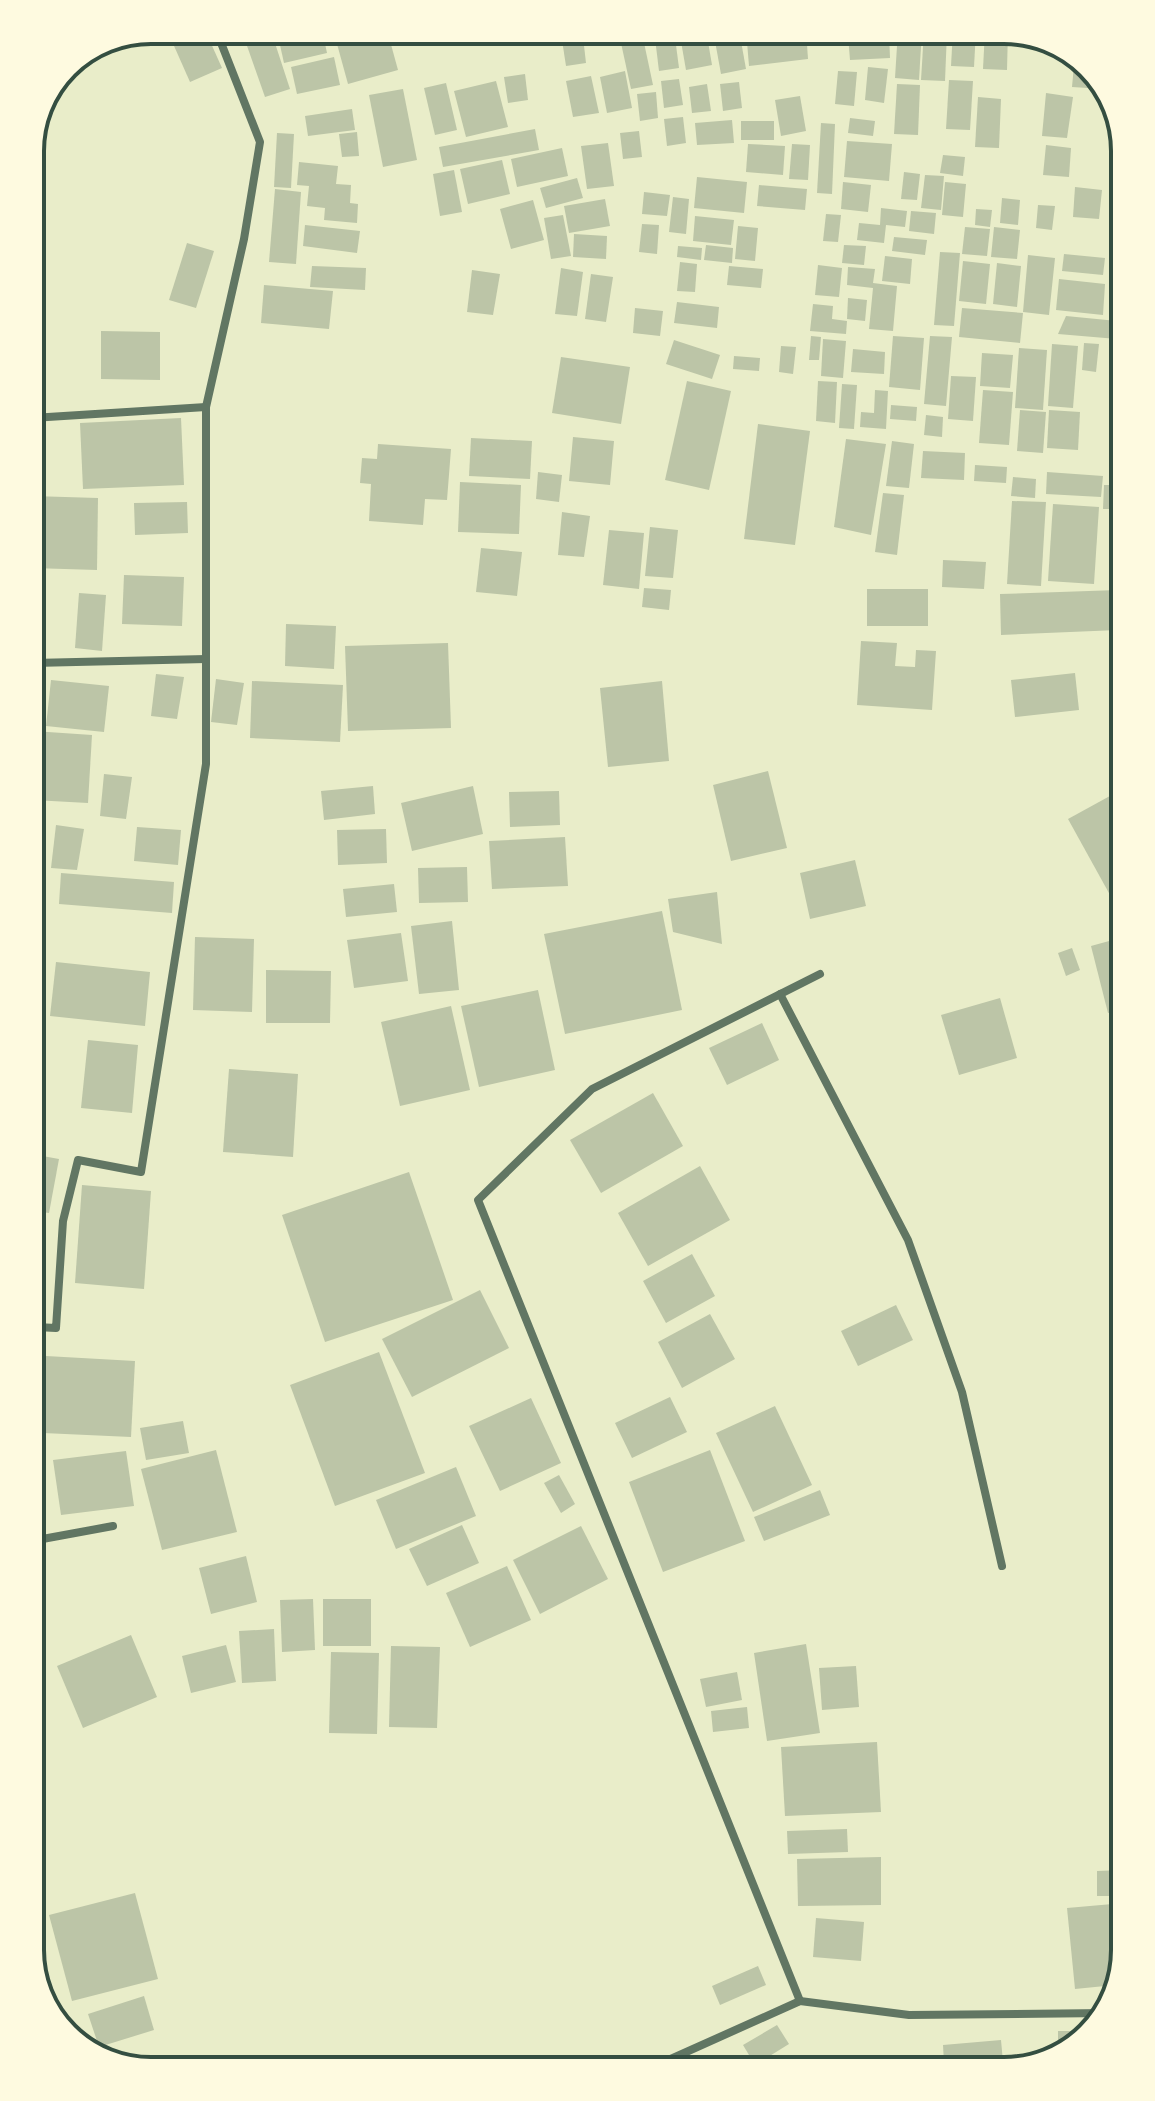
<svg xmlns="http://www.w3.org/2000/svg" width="1155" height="2101" font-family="'Roboto Condensed',sans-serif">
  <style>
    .building { fill: #bcc5a7 }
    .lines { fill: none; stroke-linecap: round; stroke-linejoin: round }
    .minor { stroke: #617663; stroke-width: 8 }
    .rim { fill: none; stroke: #344e41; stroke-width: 4 }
  </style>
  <rect width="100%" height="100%" fill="#e9edc9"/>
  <g class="building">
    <path d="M167 30H205L222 68 190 82Z"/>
    <path d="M302 30H322L327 53 284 63 278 36Z"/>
    <path d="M345 30H387L398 70 348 84 334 33Z"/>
    <path d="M428 30H488V31L432 45Z"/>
    <path d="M654 30H674L679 68 659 71Z"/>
    <path d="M679 30H706L712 65 686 70Z"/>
    <path d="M713 30H739L746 69 721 74Z"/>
    <path d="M746 30H806L808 59 749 66Z"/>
    <path d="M898 30H922L919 80 895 78Z"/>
    <path d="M953 30H976L974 67 951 66Z"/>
    <path d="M985 30H1008L1007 70 983 69Z"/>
    <path d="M924 31 947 32 945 81 921 80Z"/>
    <path d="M889 33 890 58 850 60 848 35Z"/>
    <path d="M272 34 290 89 265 97 246 43Z"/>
    <path d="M583 37 586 63 566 66 562 40Z"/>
    <path d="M643 38 653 85 631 89 621 43Z"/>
    <path d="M1075 54 1103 89 1072 87Z"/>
    <path d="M334 57 340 85 297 94 291 67Z"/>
    <path d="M868 67 888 69 884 103 865 100Z"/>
    <path d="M625 71 632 108 607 113 600 77Z"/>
    <path d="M838 71 857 72 854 106 835 104Z"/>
    <path d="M525 74 528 100 508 103 504 77Z"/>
    <path d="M591 76 599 113 573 117 566 81Z"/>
    <path d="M679 79 683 105 664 108 661 81Z"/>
    <path d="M949 80 973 81 970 130 946 129Z"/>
    <path d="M496 81 508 127 466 137 454 91Z"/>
    <path d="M739 82 742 108 723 111 720 84Z"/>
    <path d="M446 83 457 130 435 135 424 88Z"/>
    <path d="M707 84 711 111 692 113 689 87Z"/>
    <path d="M897 84 920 85 918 135 894 134Z"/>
    <path d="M403 89 417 160 383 167 369 95Z"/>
    <path d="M656 92 658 118 640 121 637 94Z"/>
    <path d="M1046 93 1073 97 1067 138 1042 136Z"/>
    <path d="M800 96 806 131 781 136 775 100Z"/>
    <path d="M978 97 1001 99 999 148 975 147Z"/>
    <path d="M352 109 355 130 308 136 305 116Z"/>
    <path d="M683 117 686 143 667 146 664 119Z"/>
    <path d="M850 118 875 121 873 136 848 133Z"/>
    <path d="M732 120 734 143 697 145 695 123Z"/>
    <rect x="741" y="121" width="33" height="19"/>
    <path d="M821 123 835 124 832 194 817 193Z"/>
    <path d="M535 129 539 150 443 167 439 147Z"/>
    <path d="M639 131 642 157 623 159 620 133Z"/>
    <path d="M357 132 359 156 342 157 339 134Z"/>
    <path d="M277 133 294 134 291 188 274 187Z"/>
    <path d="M847 141 892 144 889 181 844 177Z"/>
    <path d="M608 143 614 186 587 189 581 146Z"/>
    <path d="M748 144 785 146 783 175 746 172Z"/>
    <path d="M792 144 810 145 808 180 789 179Z"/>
    <path d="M1046 145 1071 148 1069 177 1043 175Z"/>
    <path d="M562 148 568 176 517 187 511 159Z"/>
    <path d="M943 155 965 157 963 176 940 173Z"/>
    <path d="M502 160 510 194 468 204 460 169Z"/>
    <path d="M299 162 338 166 336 184 351 185 350 203 358 204 357 223 324 220 325 208 307 206 309 186 297 185Z"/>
    <path d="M454 170 462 212 440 216 433 174Z"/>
    <path d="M904 172 920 174 917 200 901 199Z"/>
    <path d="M925 175 944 176 941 210 921 208Z"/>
    <path d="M697 177 747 182 744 213 694 208Z"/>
    <path d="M577 178 583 198 546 208 540 188Z"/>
    <path d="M843 182 871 185 868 212 841 209Z"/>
    <path d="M945 182 966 184 963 217 942 215Z"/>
    <path d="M759 185 807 189 805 210 757 206Z"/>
    <path d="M1075 187 1102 190 1099 219 1073 217Z"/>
    <path d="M275 189 301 192 296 264 269 262Z"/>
    <path d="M644 192 670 195 667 216 642 214Z"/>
    <path d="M673 197 689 199 686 234 669 232Z"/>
    <path d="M1002 198 1020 200 1018 225 1000 223Z"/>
    <path d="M605 199 610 226 569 233 564 206Z"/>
    <path d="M533 200 544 240 511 249 500 209Z"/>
    <path d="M1038 205 1055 206 1052 230 1036 228Z"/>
    <path d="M881 208 907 211 905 227 886 225 884 243 857 240 859 223 880 225Z"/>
    <path d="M976 209 992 210 990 227 975 225Z"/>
    <path d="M911 211 936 213 934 234 909 231Z"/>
    <path d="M826 214 841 215 838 242 823 241Z"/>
    <path d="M563 215 571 256 551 259 544 218Z"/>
    <path d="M695 216 734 220 731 245 693 241Z"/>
    <path d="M642 224 659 225 657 254 639 252Z"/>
    <path d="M305 225 360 231 357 253 303 246Z"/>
    <path d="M738 226 758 228 755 261 735 259Z"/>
    <path d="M965 227 990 229 987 256 962 254Z"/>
    <path d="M994 227 1020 230 1017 259 991 257Z"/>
    <path d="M574 234 607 236 606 259 573 257Z"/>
    <path d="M894 237 927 240 925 255 892 251Z"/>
    <path d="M1113 241 1116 242 1117 285 1109 284Z"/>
    <path d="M187 243 214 251 196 308 169 300Z"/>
    <path d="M706 245 733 248 732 263 704 260Z"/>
    <path d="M844 245 866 246 864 265 842 263Z"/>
    <path d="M678 246 702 248 701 260 677 257Z"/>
    <path d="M940 252 960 253 954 326 934 325Z"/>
    <path d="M1064 254 1105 258 1103 275 1062 271Z"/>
    <path d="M1028 255 1055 258 1049 315 1023 312Z"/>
    <path d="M885 256 912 259 910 284 882 281Z"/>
    <path d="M963 261 990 264 986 304 959 301Z"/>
    <path d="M680 262 697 264 695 292 677 291Z"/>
    <path d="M997 263 1021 266 1017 307 993 304Z"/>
    <path d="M818 265 842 268 839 297 815 295Z"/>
    <path d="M312 266 366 268 365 290 310 287Z"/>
    <path d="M729 266 763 269 761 288 727 285Z"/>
    <path d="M848 267 875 269 873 283 897 286 893 331 869 329 873 288 847 285Z"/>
    <path d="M561 268 583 272 577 316 555 314Z"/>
    <path d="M472 270 500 274 493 315 467 312Z"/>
    <path d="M591 274 613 277 606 322 585 319Z"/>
    <path d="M1059 279 1105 284 1103 315 1056 310Z"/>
    <path d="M264 285 333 291 329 329 261 323Z"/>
    <path d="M848 298 867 300 865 321 847 319Z"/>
    <path d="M677 302 719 307 717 328 674 323Z"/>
    <path d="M813 304 833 306 832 319 847 321 846 334 810 331Z"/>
    <path d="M635 308 663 311 660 336 633 333Z"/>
    <path d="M962 308 1023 313 1020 343 959 337Z"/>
    <path d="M1066 316 1117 321V339L1058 334Z"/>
    <path d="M101 331 160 332V380L101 379Z"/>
    <path d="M811 336 821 337 819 360H809Z"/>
    <path d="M893 336 924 338 920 390 889 387Z"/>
    <path d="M930 336 952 337 946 406 924 404Z"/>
    <path d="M823 339 846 341 843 378 821 376Z"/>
    <path d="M674 340 720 355 712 379 666 364Z"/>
    <path d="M1084 343 1099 344 1096 372 1082 370Z"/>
    <path d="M1052 344 1078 346 1073 408 1048 406Z"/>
    <path d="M781 346 796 347 793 374 779 372Z"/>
    <path d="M1019 348 1047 350 1043 410 1015 408Z"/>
    <path d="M853 349 885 352 884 374 851 372Z"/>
    <path d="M982 353 1013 355 1010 388 980 386Z"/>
    <path d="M734 356 760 358 759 371 733 369Z"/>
    <path d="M561 357 630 367 621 424 552 413Z"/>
    <path d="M951 376 976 377 973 421 948 419Z"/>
    <path d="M687 381 731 391 709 490 665 480Z"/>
    <path d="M818 381 837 382 835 423 816 421Z"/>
    <path d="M842 384 857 385 854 429 839 428Z"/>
    <path d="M875 390 888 391 886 429 860 427 861 412 874 413Z"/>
    <path d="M983 390 1013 392 1009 445 979 443Z"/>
    <path d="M891 405 917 407 916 421 890 419Z"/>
    <path d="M1020 410 1046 412 1043 453 1017 451Z"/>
    <path d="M1049 410 1080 412 1078 450 1047 448Z"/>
    <path d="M926 415 943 417 942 437 924 435Z"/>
    <path d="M181 418 184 485 83 489 80 423Z"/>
    <path d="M758 424 810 431 795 545 744 539Z"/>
    <path d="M573 437 614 441 610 485 569 481Z"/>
    <path d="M471 438 532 441 530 479 469 476Z"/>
    <path d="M846 439 886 444 871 535 834 527Z"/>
    <path d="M892 441 914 444 909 488 886 486Z"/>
    <path d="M378 444 451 449 447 500 425 499 423 525 369 521 371 484 360 483 362 458 377 459Z"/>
    <path d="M923 451 965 453 964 480 921 478Z"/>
    <path d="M975 465 1007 467 1006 483 974 481Z"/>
    <path d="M538 472 562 475 559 502 536 499Z"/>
    <path d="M1047 472 1103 476 1101 497 1046 494Z"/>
    <path d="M1013 477 1036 479 1035 498 1011 496Z"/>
    <path d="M460 482 521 485 519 534 458 532Z"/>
    <path d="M1104 485H1118V509H1103Z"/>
    <path d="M883 493 904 495 897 555 875 552Z"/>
    <path d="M32 496 98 498 97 570 32 568Z"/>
    <path d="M1012 501 1046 502 1041 586 1007 584Z"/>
    <path d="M187 502 188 533 135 535 134 503Z"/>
    <path d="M1053 504 1099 507 1094 584 1048 581Z"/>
    <path d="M562 512 590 516 584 557 558 555Z"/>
    <path d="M650 527 678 530 673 578 645 576Z"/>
    <path d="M609 530 644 533 639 589 603 585Z"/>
    <path d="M481 548 522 552 517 596 476 592Z"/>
    <path d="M943 560 986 562 984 589 942 587Z"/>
    <path d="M124 575 184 577 182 626 122 624Z"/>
    <path d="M644 588 671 590 669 610 642 607Z"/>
    <rect x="867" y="589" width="61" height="37"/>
    <path d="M1118 590V630L1001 635 1000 594Z"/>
    <path d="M79 593 106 595 102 651 75 648Z"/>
    <path d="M286 624 336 626 334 669 285 666Z"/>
    <path d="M861 641 897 643 895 666 915 667 916 650 936 651 932 710 857 705Z"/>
    <path d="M448 643 451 728 348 731 345 646Z"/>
    <path d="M1075 673 1079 710 1015 717 1011 680Z"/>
    <path d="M156 674 184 677 177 719 151 716Z"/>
    <path d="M216 679 244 683 237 725 211 722Z"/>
    <path d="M51 680 109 686 104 732 46 726Z"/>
    <path d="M252 681 343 685 340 742 250 738Z"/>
    <path d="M662 681 669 761 608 767 600 688Z"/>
    <path d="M33 731 92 735 88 803 33 800Z"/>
    <path d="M768 771 787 848 731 861 713 785Z"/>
    <path d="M104 774 132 777 126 819 100 816Z"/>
    <path d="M373 786 375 814 324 820 321 791Z"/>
    <path d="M473 786 483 834 412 851 401 803Z"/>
    <path d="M559 791 560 825 510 827 509 792Z"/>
    <path d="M1119 791 1120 913 1068 819Z"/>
    <path d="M56 825 84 829 77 870 51 868Z"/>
    <path d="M137 827 181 830 178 865 134 861Z"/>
    <path d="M386 829 387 863 338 865 337 830Z"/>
    <path d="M565 837 568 886 492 889 489 841Z"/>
    <path d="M855 860 866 906 810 919 800 873Z"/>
    <path d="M467 867 468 902 419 903 418 868Z"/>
    <path d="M61 873 174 882 172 913 59 904Z"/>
    <path d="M394 884 397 912 346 917 343 889Z"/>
    <path d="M717 892 722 944 673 932 668 899Z"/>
    <path d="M662 911 682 1010 565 1034 544 934Z"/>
    <path d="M34 920 46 921 43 959H34Z"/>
    <path d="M452 921 459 990 419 994 411 926Z"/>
    <path d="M401 933 408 981 354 988 347 940Z"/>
    <path d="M195 937 254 939 252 1012 193 1010Z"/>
    <path d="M1120 938V1010L1108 1013 1091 946Z"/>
    <path d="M1072 948 1080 970 1066 976 1058 953Z"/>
    <path d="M56 962 150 972 145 1026 50 1016Z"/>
    <path d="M266 970 331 971 330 1023H266Z"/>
    <path d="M34 975 42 976 37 1045H35Z"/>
    <path d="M538 990 555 1070 479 1087 461 1006Z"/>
    <path d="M1000 998 1017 1058 959 1075 941 1015Z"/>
    <path d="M451 1006 470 1090 400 1106 381 1022Z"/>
    <path d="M762 1023 779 1060 727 1085 709 1048Z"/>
    <path d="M88 1040 138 1045 132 1113 81 1108Z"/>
    <path d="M229 1069 298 1074 293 1157 223 1152Z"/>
    <path d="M653 1093 683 1146 601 1193 570 1140Z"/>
    <path d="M37 1155 59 1159 49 1213 35 1211Z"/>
    <path d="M700 1166 730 1220 648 1266 618 1213Z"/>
    <path d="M409 1172 453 1300 325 1342 282 1215Z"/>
    <path d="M82 1185 151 1191 144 1289 75 1283Z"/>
    <path d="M692 1254 715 1296 666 1323 643 1281Z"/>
    <path d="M480 1290 509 1348 412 1397 382 1339Z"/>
    <path d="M896 1305 913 1340 858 1366 841 1331Z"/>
    <path d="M710 1314 735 1359 682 1388 658 1342Z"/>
    <path d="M379 1352 425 1473 335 1506 290 1385Z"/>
    <path d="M46 1356 135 1361 131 1437 43 1433Z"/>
    <path d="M670 1397 687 1432 632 1458 615 1423Z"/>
    <path d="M531 1398 561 1463 500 1491 469 1426Z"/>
    <path d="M775 1406 812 1485 753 1512 716 1433Z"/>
    <path d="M183 1421 189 1453 146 1460 140 1428Z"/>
    <path d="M37 1433H40L42 1524H37Z"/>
    <path d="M216 1450 237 1532 162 1550 141 1469Z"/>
    <path d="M710 1450 745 1541 663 1572 629 1482Z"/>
    <path d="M126 1451 134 1506 61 1515 53 1460Z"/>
    <path d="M456 1467 476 1516 396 1549 376 1500Z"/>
    <path d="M559 1475 575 1504 561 1513 544 1483Z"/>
    <path d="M820 1490 830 1515 764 1541 754 1517Z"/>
    <path d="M462 1525 479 1563 427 1586 409 1549Z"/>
    <path d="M581 1526 608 1579 540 1614 513 1560Z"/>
    <path d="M246 1556 257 1602 211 1614 199 1568Z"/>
    <path d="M507 1566 531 1620 470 1647 446 1593Z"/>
    <path d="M313 1599 315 1650 282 1652 280 1600Z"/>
    <rect x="323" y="1599" width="48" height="47"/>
    <path d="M274 1629 276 1681 242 1683 239 1631Z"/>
    <path d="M131 1635 157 1697 83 1728 57 1666Z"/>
    <path d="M806 1644 820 1733 767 1741 754 1653Z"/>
    <path d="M226 1645 236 1682 191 1693 182 1656Z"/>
    <path d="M391 1646 440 1647 437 1728 389 1727Z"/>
    <path d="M331 1652 379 1653 377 1734 329 1733Z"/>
    <path d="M856 1666 859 1707 822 1710 819 1668Z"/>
    <path d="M737 1672 742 1700 706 1707 700 1679Z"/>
    <path d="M747 1707 749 1728 713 1732 711 1711Z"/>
    <path d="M877 1742 881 1812 785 1816 781 1747Z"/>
    <path d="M847 1829 848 1852 788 1854 787 1831Z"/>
    <path d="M881 1857V1905L798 1906 797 1859Z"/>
    <path d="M1124 1870V1896H1097V1871Z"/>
    <path d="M135 1893 158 1979 72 2001 49 1915Z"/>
    <path d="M1124 1903 1125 1958 1115 1985 1075 1989 1067 1908Z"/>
    <path d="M816 1918 864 1922 861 1961 813 1957Z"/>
    <path d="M758 1966 766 1985 720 2005 712 1986Z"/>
    <path d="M144 1996 154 2030 99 2047 88 2014Z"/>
    <path d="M777 2025 789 2044 755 2065 743 2045Z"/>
    <path d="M1058 2031H1088L1058 2056Z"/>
    <path d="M1001 2040 1003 2062 944 2063 943 2045Z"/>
  </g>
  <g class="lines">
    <g class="minor">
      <path d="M32 418 206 407"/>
      <path d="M33 663 206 659"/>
      <path d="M780 994 908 1240 962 1392 1002 1566"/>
      <path d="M36 1327 56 1328 63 1221 78 1160 141 1172 206 764V407L244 239 260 142 216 30"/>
      <path d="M37 1540 113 1526"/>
      <path d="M800 2001 478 1200 592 1089 820 974"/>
      <path d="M655 2066 800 2001 909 2015 1106 2013"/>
    </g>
  </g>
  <path d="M0 0H1155V2101H0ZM151 44H1004A107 107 0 0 1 1111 151V1950A107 107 0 0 1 1004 2057H151A107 107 0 0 1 44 1950V151A107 107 0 0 1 151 44Z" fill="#fefae0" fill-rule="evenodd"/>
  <path class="rim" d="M151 44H1004A107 107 0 0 1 1111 151V1950A107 107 0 0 1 1004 2057H151A107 107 0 0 1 44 1950V151A107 107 0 0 1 151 44Z"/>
</svg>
